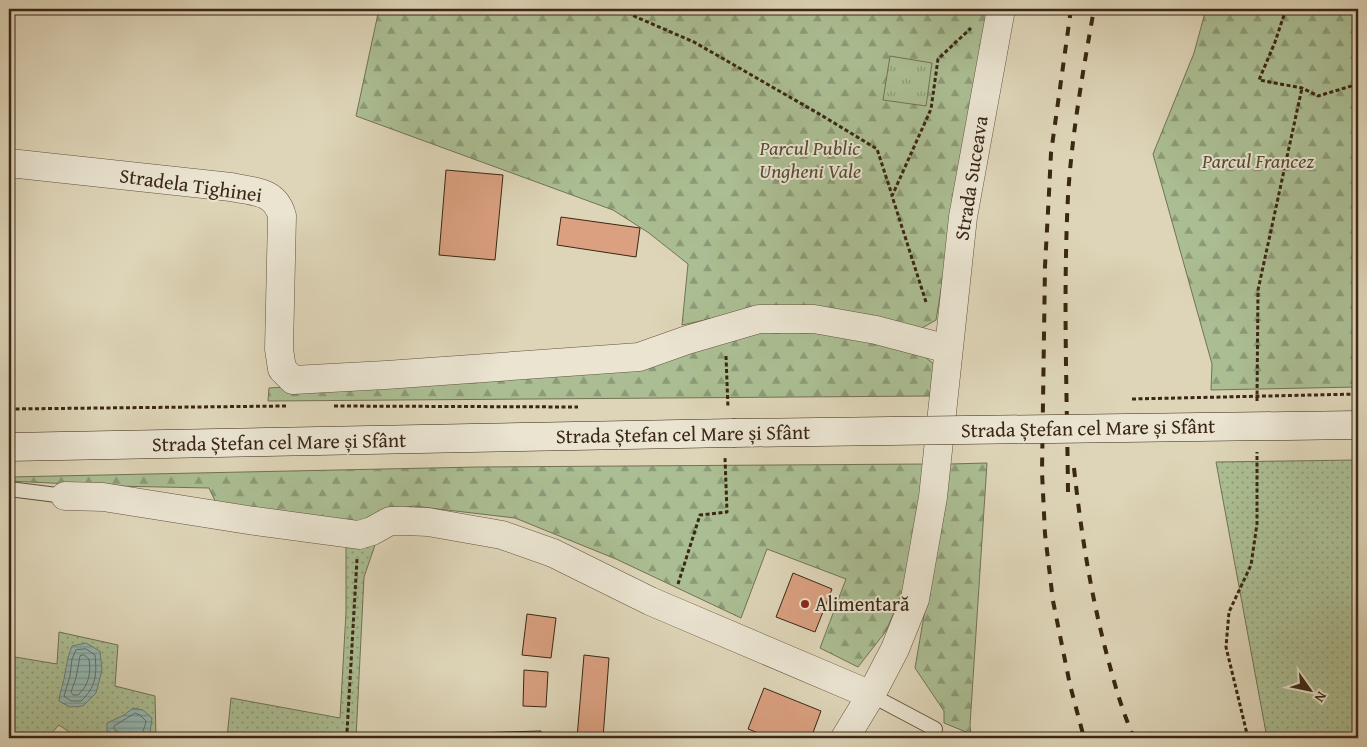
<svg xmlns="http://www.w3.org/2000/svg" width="1367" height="747" font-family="'Gentium Book Plus',serif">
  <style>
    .grass { fill: url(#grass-dots); stroke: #727254 }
    .forest { fill: url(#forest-firs); stroke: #727254 }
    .park { fill: url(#park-tufts); stroke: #727254 }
    .water { fill: url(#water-rules); stroke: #707e74 }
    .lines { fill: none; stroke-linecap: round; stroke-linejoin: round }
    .shore { stroke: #677064; stroke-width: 1 }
    .building { fill: #daa080; stroke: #3a2714 }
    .service-casing { stroke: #63523d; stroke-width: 16 }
    .minor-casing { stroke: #63523d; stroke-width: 29 }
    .secondary-casing { stroke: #3a2714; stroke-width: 29 }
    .path { stroke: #3a2714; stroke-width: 3; stroke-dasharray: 4 2.5; stroke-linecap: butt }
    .service { stroke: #eae4d1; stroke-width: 14 }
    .minor { stroke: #eae4d1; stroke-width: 28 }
    .secondary { stroke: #eae4d1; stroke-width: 28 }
    .rail { stroke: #3a2714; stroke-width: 4; stroke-dasharray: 9 9; stroke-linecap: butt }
    .secondary-bridge-casing { stroke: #3a2714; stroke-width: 29; stroke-linecap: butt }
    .path-bridge { stroke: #3a2714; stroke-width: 3; stroke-dasharray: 4 2.5; stroke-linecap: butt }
    .secondary-bridge { stroke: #eae4d1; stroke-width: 28 }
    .poi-dot { fill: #8f2418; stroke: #eae4d1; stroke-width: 2 }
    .labels { text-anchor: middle; stroke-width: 4; stroke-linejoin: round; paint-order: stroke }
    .park-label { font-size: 20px; font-style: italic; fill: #564d34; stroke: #eae4d1 }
    .street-label { font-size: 20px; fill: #3a2714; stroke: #eae4d1 }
    .poi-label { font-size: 20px; fill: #3a2714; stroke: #eae4d1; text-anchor: start }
  </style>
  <defs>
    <pattern id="grass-dots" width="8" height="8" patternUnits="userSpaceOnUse" patternTransform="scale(1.25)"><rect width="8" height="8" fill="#abbe93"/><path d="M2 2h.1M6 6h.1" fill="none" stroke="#8c9a77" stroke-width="1.8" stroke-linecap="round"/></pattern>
    <pattern id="forest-firs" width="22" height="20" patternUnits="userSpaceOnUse" patternTransform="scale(1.25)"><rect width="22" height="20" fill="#abbe93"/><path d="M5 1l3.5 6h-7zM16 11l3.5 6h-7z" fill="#8c9a77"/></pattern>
    <pattern id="park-tufts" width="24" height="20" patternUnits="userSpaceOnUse" patternTransform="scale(1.25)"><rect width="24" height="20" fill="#abbe93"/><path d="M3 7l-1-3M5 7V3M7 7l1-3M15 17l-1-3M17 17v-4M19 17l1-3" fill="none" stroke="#8c9a77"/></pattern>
    <pattern id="water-rules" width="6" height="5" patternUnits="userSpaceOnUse" patternTransform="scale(1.25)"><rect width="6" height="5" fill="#94b8b4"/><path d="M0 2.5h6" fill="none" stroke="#7a9691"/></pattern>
  </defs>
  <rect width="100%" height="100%" fill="#ded5b8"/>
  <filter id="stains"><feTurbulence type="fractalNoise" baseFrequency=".004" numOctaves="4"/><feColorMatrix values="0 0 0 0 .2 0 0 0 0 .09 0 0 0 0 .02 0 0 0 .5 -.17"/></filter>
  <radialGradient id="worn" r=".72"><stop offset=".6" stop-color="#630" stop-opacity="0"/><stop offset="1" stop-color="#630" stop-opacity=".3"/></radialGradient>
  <g class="grass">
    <path d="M1358 460V733L1340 738H1267L1216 462Z"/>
    <path d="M346 539 375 545 364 577 356 738H227L231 698 340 718 346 612Z"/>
    <path d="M59 632 118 645 115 686 155 696 156 737 163 738H78L59 725 47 738H9V656L57 664Z"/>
  </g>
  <g class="forest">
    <path d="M379 9H988L936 320 922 328 750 310 682 325 688 264 649 233 613 210 356 116Z"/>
    <path d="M1206 9H1358V387L1211 390 1212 364 1153 154 1194 53Z"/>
    <path d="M768 324 909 345 934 364 930 396 268 401 269 388 641 365Z"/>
    <path d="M987 463 970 725 971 734 944 723V711L915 668 950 464Z"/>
    <path d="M928 464 908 579 886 631 858 667 820 648 846 579 767 549 741 618 616 559 515 518 413 506 382 512 361 527 218 507 209 488 113 486 9 481V477L478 467Z"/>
  </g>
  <path class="park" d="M890 56 932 63 926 106 883 100Z"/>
  <g class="water">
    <path d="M86 643 100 651 102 670 96 693 83 706 70 707 59 701C60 690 64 683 65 673 67 663 68 655 72 646Z"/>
    <path d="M133 708 143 710 152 718 150 733C137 744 121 738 107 731V723L124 715Z"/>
  </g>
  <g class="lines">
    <g class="shore">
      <path d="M86 649 95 655C97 675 96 687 81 701H71L64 696 70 676 72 659 76 650Z"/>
      <path d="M84 655 89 659C91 673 89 685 78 695H73L71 692 76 678 80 656Z"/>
      <path d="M121 738V734L114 729V726L135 713 140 715 146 721C145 729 141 733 140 738"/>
    </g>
  </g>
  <g class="building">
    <path d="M446 170 503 175 495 260 439 255Z"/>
    <path d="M561 217 640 228 636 257 557 245Z"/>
    <path d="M793 573 832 589 815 632 776 617Z"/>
    <path d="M527 614 556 618 551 658 522 655Z"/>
    <path d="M584 655 609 658 603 738H577Z"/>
    <path d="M524 670 548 672 546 707 523 706Z"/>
    <path d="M764 688 821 711 811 738H771L748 729Z"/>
    <path d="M541 731V738H470V733Z"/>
  </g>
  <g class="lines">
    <defs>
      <g id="service">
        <path d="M9 489 65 496"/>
        <path d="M871 695 935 729"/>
      </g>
      <g id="minor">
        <path d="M9 163 231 187C254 192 275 190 282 216L279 349 282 369 293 380 386 375 639 357 687 340 759 319H814L876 330 948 349"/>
        <path d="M65 496 103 497 248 520 359 535 372 531 390 521H405L428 522 502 535 553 553 650 601 871 695"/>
        <path d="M845 738 871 695 895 649 915 599 933 497 963 217 1001 9"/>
      </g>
      <path id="secondary" d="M9 447 733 433"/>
    </defs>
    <use href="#service" class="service-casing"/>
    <use href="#minor" class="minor-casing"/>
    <use href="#secondary" class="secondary-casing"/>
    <g class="path">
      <path d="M622 9 636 17 694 42 821 115 877 149 892 195"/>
      <path d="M1286 9 1275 42 1259 80 1302 88 1318 96 1358 84"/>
      <path d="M926 302 892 196 931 109 938 59 971 28"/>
      <path d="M726 356 728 408"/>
      <path d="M1257 401 1258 290 1302 88"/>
      <path d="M334 406 578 407"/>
      <path d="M9 409 286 406"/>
      <path d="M678 584 700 515 727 512 725 458"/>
      <path d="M345 738 347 732 357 559"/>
      <path d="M1248 738 1226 647 1229 612 1251 565 1257 524V452"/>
    </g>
    <use href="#service" class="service"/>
    <use href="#minor" class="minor"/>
    <use href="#secondary" class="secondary"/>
    <g class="rail">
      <path d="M1071 9 1051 153 1049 193 1045 266 1042 472 1045 534 1053 601 1070 685 1084 738"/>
      <path d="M1074 468C1081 533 1091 596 1108 659 1115 686 1123 713 1134 738"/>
      <path d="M1068 492C1067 393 1063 295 1068 196 1072 133 1083 71 1094 9"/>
    </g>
    <defs>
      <path id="secondary-bridge" d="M733 433 1358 425"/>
    </defs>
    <use href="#secondary-bridge" class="secondary-bridge-casing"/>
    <path class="path-bridge" d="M1132 399 1358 394"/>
    <use href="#secondary-bridge" class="secondary-bridge"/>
  </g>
  <circle class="poi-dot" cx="805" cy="604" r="5"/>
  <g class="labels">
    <g class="park-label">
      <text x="810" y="155">Parcul Public<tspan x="810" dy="23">Ungheni Vale</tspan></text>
      <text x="1258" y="168">Parcul Francez</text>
    </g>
    <g class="street-label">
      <text transform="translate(971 178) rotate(-81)" y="7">Strada Suceava</text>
      <text transform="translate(191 185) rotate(8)" y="7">Stradela Tighinei</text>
      <text transform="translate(1088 428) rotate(-1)" y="7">Strada Ștefan cel Mare și Sfânt</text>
      <text transform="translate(683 434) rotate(-1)" y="7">Strada Ștefan cel Mare și Sfânt</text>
      <text transform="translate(279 442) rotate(-1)" y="7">Strada Ștefan cel Mare și Sfânt</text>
    </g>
    <g class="poi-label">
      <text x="815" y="611">Alimentară</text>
    </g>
  </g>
  <rect width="1367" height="747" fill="none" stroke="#ded5b8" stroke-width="30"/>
  <rect x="10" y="10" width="1347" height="727" fill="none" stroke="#3a2714" stroke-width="2.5"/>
  <rect x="15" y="15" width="1337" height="717" fill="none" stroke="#3a2714"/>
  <g transform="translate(1310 690) rotate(123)" stroke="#eae4d1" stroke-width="4" paint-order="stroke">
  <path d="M0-4L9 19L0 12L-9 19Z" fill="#3a2714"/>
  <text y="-8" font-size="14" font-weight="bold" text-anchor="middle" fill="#3a2714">N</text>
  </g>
  <rect width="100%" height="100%" filter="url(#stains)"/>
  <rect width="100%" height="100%" fill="url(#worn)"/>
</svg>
